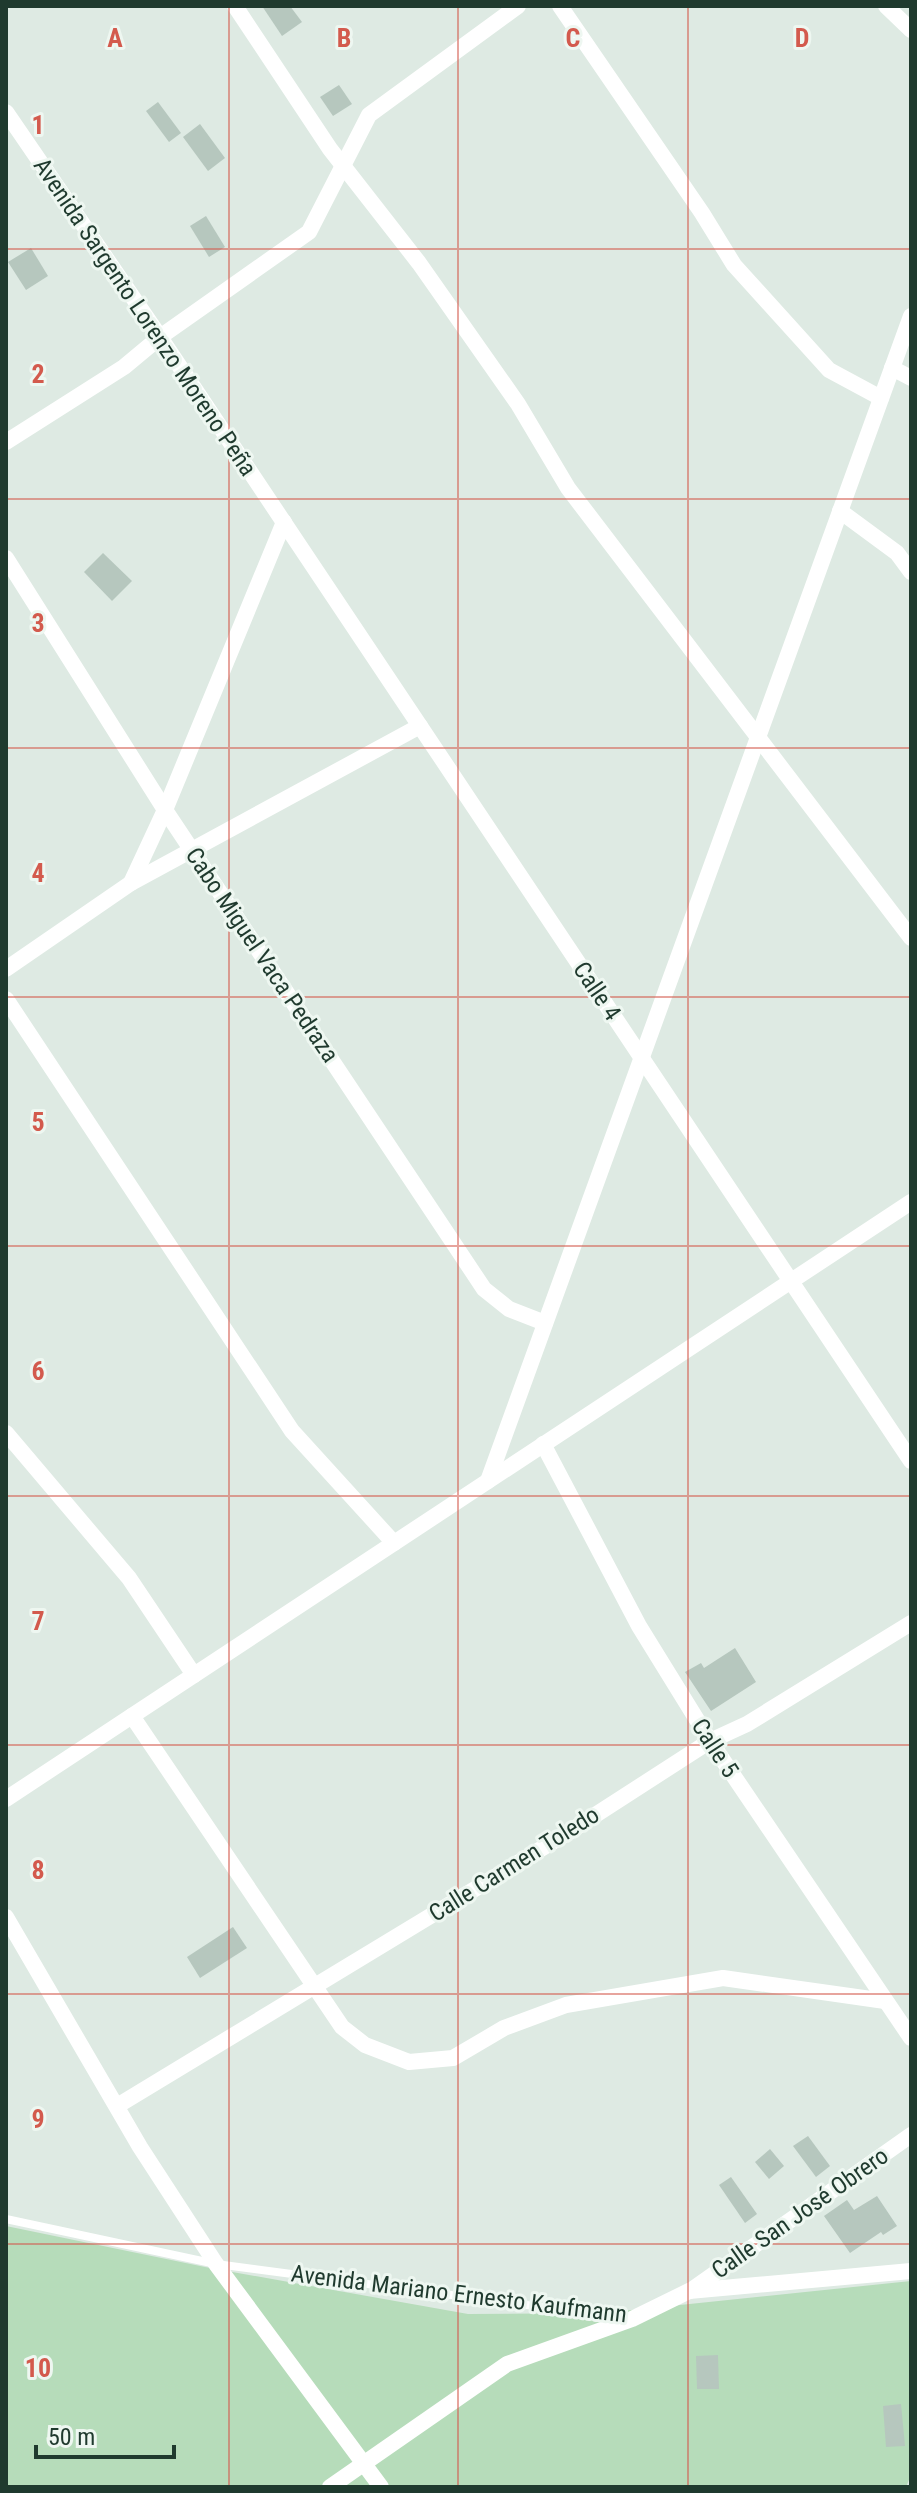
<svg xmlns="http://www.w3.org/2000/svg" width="917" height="2493" font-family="'Roboto Condensed',sans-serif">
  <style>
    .green { fill: #b6dcba }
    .building { fill: #b6c7be }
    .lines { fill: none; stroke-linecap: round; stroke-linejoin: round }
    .lane { stroke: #fff; stroke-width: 8 }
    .street { stroke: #fff; stroke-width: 16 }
    .grid { fill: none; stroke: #d35a4d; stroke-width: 2; stroke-opacity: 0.55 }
    .labels { text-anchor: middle; stroke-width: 6; stroke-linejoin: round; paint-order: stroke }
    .street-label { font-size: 24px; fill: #1f3a2e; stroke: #eef7f1 }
    .grid-label { font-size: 26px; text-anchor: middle; font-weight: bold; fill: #d35a4d; stroke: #eef7f1; stroke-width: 6; stroke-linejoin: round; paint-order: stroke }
  </style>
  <rect width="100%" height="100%" fill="#deeae3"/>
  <path class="green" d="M6 2226 210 2268 468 2314 603 2313 911 2281V2475L906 2487H6Z"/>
  <g class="building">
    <path d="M262 6H290L302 22 282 36Z"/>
    <path d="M339 85 352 104 333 116 320 97Z"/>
    <path d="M158 102 181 133 169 142 146 111Z"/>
    <path d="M200 124 225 158 208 171 183 137Z"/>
    <path d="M206 216 225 247 209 257 190 226Z"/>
    <path d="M31 248 48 276 26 290 8 262Z"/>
    <path d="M103 553 132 581 112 601 84 572Z"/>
    <path d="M735 1648 756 1682 711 1711 685 1672 701 1663 704 1668Z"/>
    <path d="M233 1927 247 1948 200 1978 187 1957Z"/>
    <path d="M808 2136 830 2166 816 2177 793 2146Z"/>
    <path d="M770 2149 784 2166 769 2179 755 2162Z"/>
    <path d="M731 2177 757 2214 745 2223 719 2185Z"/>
    <path d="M877 2196 897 2226 883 2235 881 2232 850 2253 824 2216 847 2200 854 2210Z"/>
    <path d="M718 2355 719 2389H697L696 2356Z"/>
    <path d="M901 2404 905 2446 886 2447 883 2406Z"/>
  </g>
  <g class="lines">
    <path class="lane" d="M6 2219 216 2264 625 2318"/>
    <g class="street">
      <path d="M235 6 330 149 419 263 518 404 568 488 911 938"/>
      <path d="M560 6 702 213 734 265 829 370 881 398"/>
      <path d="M886 6 911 30"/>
      <path d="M6 112 160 337 911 1461"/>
      <path d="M892 368 911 378"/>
      <path d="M6 442 124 367 160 337 309 232 369 115 518 6"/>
      <path d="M840 511 897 553 911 572"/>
      <path d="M6 558 165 810 484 1289 509 1309 545 1323"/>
      <path d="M131 883 165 810 284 522"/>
      <path d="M6 969 131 883 420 726"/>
      <path d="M6 999 292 1431 394 1543"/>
      <path d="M6 1433 129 1578 194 1675"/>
      <path d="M543 1444 639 1626 710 1741 911 2038"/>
      <path d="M488 1481 911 316"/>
      <path d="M132 1716 342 2027 365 2045 409 2062 453 2058 504 2028 566 2005 723 1978 885 2001"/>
      <path d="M6 1799 911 1202"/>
      <path d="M6 1917 140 2147 216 2264 381 2487"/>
      <path d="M117 2106 569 1832 710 1741 747 1724 911 1623"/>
      <path d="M690 2291 911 2135"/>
      <path d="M330 2487 507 2364 632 2319 689 2291 911 2271"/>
    </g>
  </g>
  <path class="grid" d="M229 6V2487M458 6V2487M688 6V2487M6 249H911M6 499H911M6 748H911M6 997H911M6 1246H911M6 1496H911M6 1745H911M6 1994H911M6 2244H911"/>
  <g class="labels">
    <g class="street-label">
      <text transform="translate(145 317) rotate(56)" y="8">Avenida Sargento Lorenzo Moreno Peña</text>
      <text transform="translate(262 955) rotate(56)" y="8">Cabo Miguel Vaca Pedraza</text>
      <text transform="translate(597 991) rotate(56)" y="8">Calle 4</text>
      <text transform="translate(715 1748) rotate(57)" y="8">Calle 5</text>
      <text transform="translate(514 1864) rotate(-32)" y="8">Calle Carmen Toledo</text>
      <text transform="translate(800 2213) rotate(-35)" y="8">Calle San José Obrero</text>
      <text transform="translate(459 2294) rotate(7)" y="8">Avenida Mariano Ernesto Kaufmann</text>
    </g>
  </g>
  <g class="grid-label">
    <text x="115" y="47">A</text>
    <text x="344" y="47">B</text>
    <text x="573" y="47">C</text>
    <text x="802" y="47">D</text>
    <text x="38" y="134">1</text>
    <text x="38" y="383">2</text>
    <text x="38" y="632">3</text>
    <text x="38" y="882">4</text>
    <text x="38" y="1131">5</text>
    <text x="38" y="1380">6</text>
    <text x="38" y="1630">7</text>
    <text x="38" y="1879">8</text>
    <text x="38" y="2128">9</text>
    <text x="38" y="2377">10</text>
  </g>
  <rect width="917" height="2493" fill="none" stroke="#1f3a2e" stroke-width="16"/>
  <path d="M36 2445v12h138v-12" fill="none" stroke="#1f3a2e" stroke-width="4"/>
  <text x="48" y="2445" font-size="24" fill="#1f3a2e" stroke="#eef7f1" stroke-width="6" paint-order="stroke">50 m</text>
</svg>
